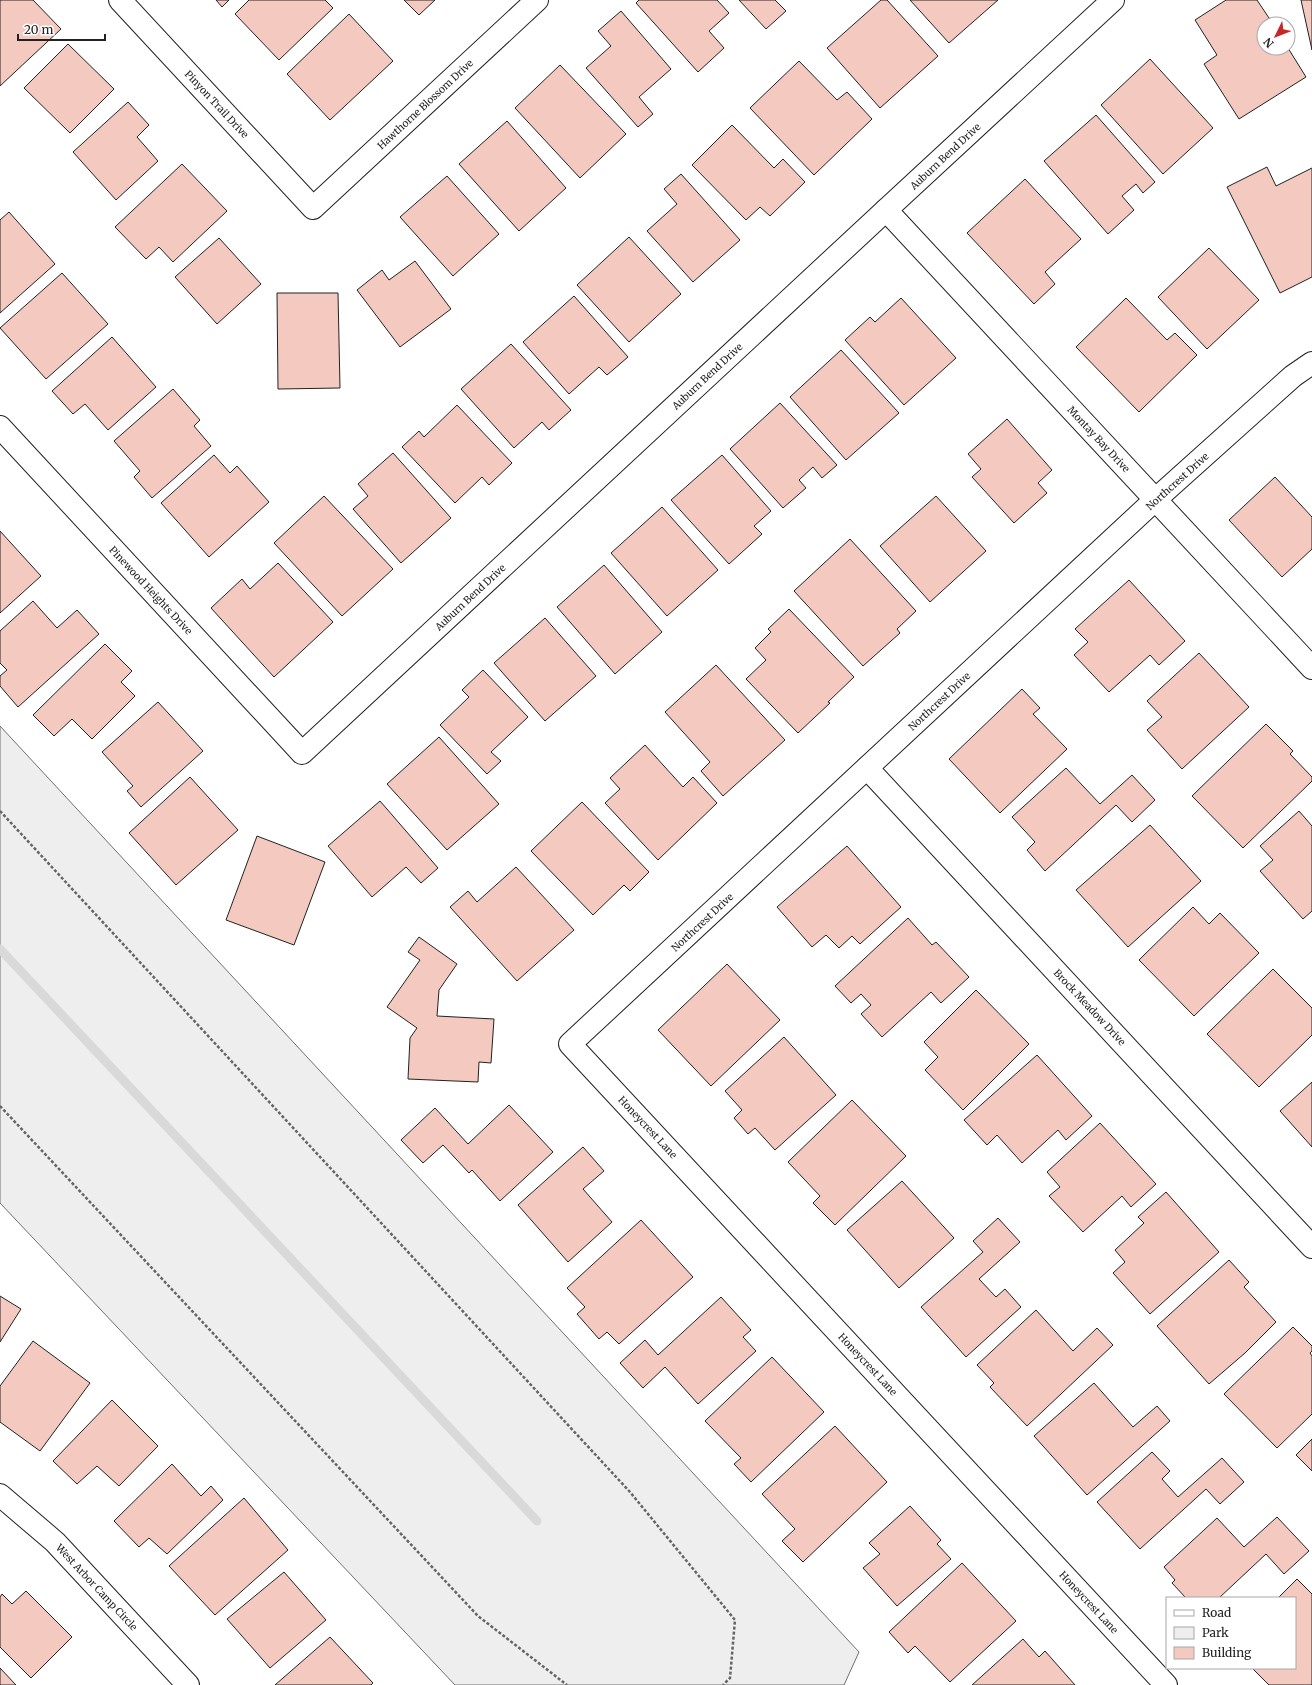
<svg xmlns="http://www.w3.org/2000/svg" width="1312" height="1685" font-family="Merriweather,serif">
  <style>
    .green { fill: #eee; stroke: #6f6f6f }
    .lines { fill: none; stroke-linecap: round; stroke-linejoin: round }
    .stream { stroke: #d9d9d9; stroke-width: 9 }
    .building { fill: #f3c9c0; stroke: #222 }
    .minor-casing { stroke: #222; stroke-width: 24 }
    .path { stroke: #646464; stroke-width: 2.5; stroke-dasharray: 3 2; stroke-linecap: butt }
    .minor { stroke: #fff; stroke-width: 22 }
    .labels { text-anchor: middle; stroke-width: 3; stroke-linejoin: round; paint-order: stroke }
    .street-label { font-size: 10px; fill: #222; stroke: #fff }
  </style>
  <rect width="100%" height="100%" fill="#fff"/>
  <path class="green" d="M0 726 859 1652 844 1685H455L0 1203Z"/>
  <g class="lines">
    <path class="stream" d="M0 949 537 1521"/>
  </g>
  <g class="building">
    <path d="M0 0H33L61 29 0 86Z"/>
    <path d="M216 0H229L222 7Z"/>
    <path d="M249 0H325L333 8 279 60 235 14Z"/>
    <path d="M404 0H435L419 15Z"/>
    <path d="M639 0H717L729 13 709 31 724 48 698 72 636 3Z"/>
    <path d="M739 0H775L786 11 766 29Z"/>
    <path d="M881 0H887L938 56 880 108 827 48Z"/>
    <path d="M910 0H998L949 43Z"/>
    <path d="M1226 0H1257L1273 24H1264V48H1288L1306 77 1239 119 1204 64 1217 55 1195 20Z"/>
    <path d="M1301 0H1312V50Z"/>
    <path d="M621 11 671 69 639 97 653 114 638 127 586 68 611 46 598 31Z"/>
    <path d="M349 14 393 61 330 120 287 74Z"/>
    <path d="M68 44 114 89 70 133 24 88Z"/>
    <path d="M1150 59 1213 128 1163 174 1101 105Z"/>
    <path d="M799 61 837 100 847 92 872 119 814 175 750 108Z"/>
    <path d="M560 65 626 134 580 178 515 108Z"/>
    <path d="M128 102 149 125 137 137 158 161 116 200 73 152Z"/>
    <path d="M1096 115 1155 182 1143 193 1136 184 1122 196 1134 210 1108 234 1044 161Z"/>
    <path d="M507 121 566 188 519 231 459 164Z"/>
    <path d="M732 125 774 168 783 159 805 182 770 216 760 207 746 220 692 165Z"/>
    <path d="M182 164 227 211 173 262 159 247 146 259 115 227Z"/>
    <path d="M1267 167 1276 186 1312 168V277L1280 293 1227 187Z"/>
    <path d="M681 174 740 240 693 282 647 231 677 204 664 189Z"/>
    <path d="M447 176 499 234 453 276 400 217Z"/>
    <path d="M1025 179 1081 239 1045 272 1055 284 1034 304 967 233Z"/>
    <path d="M9 212 55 264 0 313V220Z"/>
    <path d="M629 237 681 294 629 342 577 285Z"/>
    <path d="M219 238 261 284 217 324 175 277Z"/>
    <path d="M1209 248 1259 300 1207 349 1158 297Z"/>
    <path d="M415 261 451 309 400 347 357 290 382 270 389 280Z"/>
    <path d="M62 273 108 324 46 379 0 328Z"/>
    <path d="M277 293H338L340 388 278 389Z"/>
    <path d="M574 296 628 357 607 375 599 367 569 394 523 342Z"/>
    <path d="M901 298 956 358 904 405 845 340 870 317 875 322Z"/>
    <path d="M1126 298 1167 340 1175 333 1197 355 1139 412 1076 347Z"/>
    <path d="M112 337 156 387 108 430 85 404 73 414 52 391Z"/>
    <path d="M511 344 571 410 549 430 542 422 514 448 461 389Z"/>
    <path d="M841 350 899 413 846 460 790 397Z"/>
    <path d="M173 389 200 420 194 426 211 446 152 498 134 477 140 471 114 441Z"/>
    <path d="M780 403 837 465 822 478 813 467 799 480 806 488 783 508 730 449Z"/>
    <path d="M457 405 512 463 489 485 482 477 455 503 402 447 419 431 424 437Z"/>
    <path d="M1007 419 1052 470 1038 483 1047 493 1014 523 972 477 981 469 968 454Z"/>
    <path d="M393 453 451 518 401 563 353 509 368 496 358 484Z"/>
    <path d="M214 455 230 473 237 466 269 502 209 557 161 503Z"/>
    <path d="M722 455 771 511 754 526 762 534 729 564 671 500Z"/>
    <path d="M1275 477 1312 517V549L1282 577 1229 520Z"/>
    <path d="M324 496 393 569 342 616 274 543Z"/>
    <path d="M936 496 986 551 930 602 880 546Z"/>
    <path d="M662 507 718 570 667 616 611 553Z"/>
    <path d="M0 531 41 576 0 613Z"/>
    <path d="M850 539 916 611 897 629 900 633 863 666 794 591Z"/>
    <path d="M278 563 333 622 274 677 211 608 242 579 250 589Z"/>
    <path d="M604 565 662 632 615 674 557 607Z"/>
    <path d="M1129 580 1185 641 1159 665 1150 655 1109 692 1074 655 1088 642 1075 629Z"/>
    <path d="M33 601 57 628 77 610 99 634 18 707 0 686V676L7 670 0 663V631Z"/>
    <path d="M789 609 854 677 828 702 830 703 798 733 746 679 766 660 755 648 771 632 768 629Z"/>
    <path d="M545 618 596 676 545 721 494 663Z"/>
    <path d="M105 644 132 671 121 682 135 696 92 739 72 719 54 736 33 715Z"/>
    <path d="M1199 653 1249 707 1182 769 1147 730 1162 717 1147 701Z"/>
    <path d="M716 665 785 740 723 796 701 771 710 762 665 712Z"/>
    <path d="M483 670 528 717 491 752 501 761 487 774 440 725 469 697 462 690Z"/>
    <path d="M1022 689 1040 708 1033 714 1067 749 1000 813 949 759Z"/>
    <path d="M158 702 203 751 141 807 127 791 133 786 102 752Z"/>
    <path d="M1266 724 1293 751 1290 754 1312 777V781L1243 848 1192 796Z"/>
    <path d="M439 737 499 804 447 850 387 784Z"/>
    <path d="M645 745 683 787 693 777 717 803 658 860 605 803 620 789 610 778Z"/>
    <path d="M1066 768 1100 804 1132 775 1155 800 1132 822 1116 805 1045 871 1027 850 1035 842 1012 817Z"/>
    <path d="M190 777 238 830 176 885 129 833Z"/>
    <path d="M380 801 438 868 421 883 406 867 372 897 328 846Z"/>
    <path d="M582 802 649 872 630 891 624 885 593 915 531 851Z"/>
    <path d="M1299 811 1312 826V911L1303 919 1260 871 1273 860 1260 846Z"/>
    <path d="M1150 825 1201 881 1128 947 1076 890Z"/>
    <path d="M257 836 325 862 294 945 226 920Z"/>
    <path d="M847 846 901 907 860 944 852 936 839 948 826 935 812 947 777 907Z"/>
    <path d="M516 867 574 930 517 981 450 907 468 891 477 902Z"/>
    <path d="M1193 907 1209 924 1220 913 1259 953 1194 1016 1139 960Z"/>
    <path d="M908 918 932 945 936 942 969 977 941 1003 931 992 882 1037 861 1014 871 1005 861 994 851 1003 835 986Z"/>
    <path d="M419 937 457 964 439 990 437 1016 494 1019 491 1063 479 1062 478 1082 408 1079 410 1038 417 1028 387 1007 420 960 408 952Z"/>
    <path d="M727 964 780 1020 711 1086 658 1030Z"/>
    <path d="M1273 969 1312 1008V1035L1259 1087 1207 1034Z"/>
    <path d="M976 990 1029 1044 963 1110 925 1070 938 1057 924 1042Z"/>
    <path d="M784 1037 836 1095 775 1150 755 1128 748 1134 734 1118 742 1110 725 1091Z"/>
    <path d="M1037 1055 1092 1116 1066 1140 1058 1130 1022 1163 997 1135 987 1145 964 1120Z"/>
    <path d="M1312 1082V1147L1280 1111Z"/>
    <path d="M852 1100 906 1156 835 1225 813 1203 820 1196 788 1162Z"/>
    <path d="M509 1105 553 1152 500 1201 472 1170 469 1173 443 1145 423 1163 401 1140 435 1108 468 1144Z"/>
    <path d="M1100 1123 1156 1184 1131 1207 1122 1196 1083 1232 1049 1196 1060 1187 1047 1172Z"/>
    <path d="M583 1147 604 1171 583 1189 612 1222 568 1262 518 1205Z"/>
    <path d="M902 1181 954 1238 899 1288 847 1230Z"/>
    <path d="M1166 1192 1219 1252 1150 1314 1113 1273 1125 1262 1115 1250 1144 1223 1138 1217Z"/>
    <path d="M998 1218 1020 1242 979 1279 996 1297 1005 1289 1021 1307 966 1357 921 1307 983 1252 973 1241Z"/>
    <path d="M641 1220 693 1277 619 1344 607 1332 599 1339 577 1314 585 1307 567 1288Z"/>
    <path d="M1229 1260 1249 1282 1244 1287 1276 1322 1245 1353 1209 1384 1157 1326Z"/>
    <path d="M0 1296 21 1309 0 1342Z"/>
    <path d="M721 1297 751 1330 743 1337 756 1351 698 1404 665 1367 643 1388 620 1363 645 1340 658 1355Z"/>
    <path d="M1036 1310 1073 1351 1097 1328 1113 1345 1027 1426 990 1387 994 1383 977 1365Z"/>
    <path d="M1293 1327 1312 1346V1351L1310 1353 1312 1356V1414L1277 1448 1224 1394Z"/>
    <path d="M33 1341 90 1383 40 1451 0 1422V1386Z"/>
    <path d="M772 1357 824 1412 751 1482 734 1464 741 1458 705 1421Z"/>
    <path d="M1094 1383 1133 1427 1157 1406 1170 1421 1087 1495 1034 1436Z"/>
    <path d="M112 1400 158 1446 119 1486 97 1466 77 1484 53 1461Z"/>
    <path d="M835 1426 887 1482 803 1562 782 1541 795 1529 762 1494Z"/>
    <path d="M1312 1439V1471L1296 1455Z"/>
    <path d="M1152 1452 1170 1471 1162 1479 1178 1497 1222 1458 1244 1482 1220 1504 1206 1489 1140 1549 1097 1502Z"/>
    <path d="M172 1464 201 1496 211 1486 223 1500 167 1554 149 1538 139 1547 114 1521Z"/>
    <path d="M244 1498 288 1550 215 1615 169 1566Z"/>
    <path d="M910 1506 941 1540 937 1544 951 1559 897 1606 863 1568 880 1554 869 1543Z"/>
    <path d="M1277 1517 1309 1551 1284 1574 1266 1554 1219 1598H1186L1172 1583 1175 1580 1164 1567 1217 1518 1244 1547Z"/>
    <path d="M962 1563 1016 1621 950 1682 915 1646 908 1653 889 1632Z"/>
    <path d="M284 1572 326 1620 270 1668 227 1619Z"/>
    <path d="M1297 1579 1312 1594V1685H1269L1252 1668H1295V1598H1278Z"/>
    <path d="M26 1591 72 1637 31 1678 0 1647V1597L2 1594 12 1604Z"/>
    <path d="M330 1637 373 1683 371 1685H275Z"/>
    <path d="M1023 1639 1039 1657 1045 1651 1075 1685H972Z"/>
    <path d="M0 1668 16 1685H0Z"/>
  </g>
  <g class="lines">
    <defs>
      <g id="minor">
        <path d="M120 0 313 208 537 0"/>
        <path d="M886 210 1312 668"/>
        <path d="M0 427 302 753 886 210 1113 0"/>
        <path d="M867 768 1312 1247"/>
        <path d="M0 1495 55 1542 188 1685"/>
        <path d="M1166 1685 570 1044 1156 499 1293 376 1312 363"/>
      </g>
    </defs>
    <use href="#minor" class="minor-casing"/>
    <g class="path">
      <path d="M0 811 630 1492 735 1620 730 1678 723 1685"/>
      <path d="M0 1106 478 1616 567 1685"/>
    </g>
    <use href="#minor" class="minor"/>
  </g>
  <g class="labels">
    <g class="street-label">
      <text transform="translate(217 104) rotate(47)" y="4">Pinyon Trail Drive</text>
      <text transform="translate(425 104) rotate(-43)" y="4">Hawthorne Blossom Drive</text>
      <text transform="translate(945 156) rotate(-43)" y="4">Auburn Bend Drive</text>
      <text transform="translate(707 376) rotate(-43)" y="4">Auburn Bend Drive</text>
      <text transform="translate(1099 439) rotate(47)" y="4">Montay Bay Drive</text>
      <text transform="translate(1177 481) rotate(-42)" y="4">Northcrest Drive</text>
      <text transform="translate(151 590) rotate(47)" y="4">Pinewood Heights Drive</text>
      <text transform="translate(470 597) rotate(-43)" y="4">Auburn Bend Drive</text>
      <text transform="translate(939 701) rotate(-43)" y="4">Northcrest Drive</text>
      <text transform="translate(702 922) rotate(-43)" y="4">Northcrest Drive</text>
      <text transform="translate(1090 1007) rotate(47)" y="4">Brock Meadow Drive</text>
      <text transform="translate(648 1127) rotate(47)" y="4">Honeycrest Lane</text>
      <text transform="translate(868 1364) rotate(47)" y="4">Honeycrest Lane</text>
      <text transform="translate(97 1587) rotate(47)" y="4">West Arbor Camp Circle</text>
      <text transform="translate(1089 1602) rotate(47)" y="4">Honeycrest Lane</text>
    </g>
  </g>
  <rect x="1166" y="1597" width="130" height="72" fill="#ffffff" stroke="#a7a7a7"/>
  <rect x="1174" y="1610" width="20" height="6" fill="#ffffff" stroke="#a7a7a7"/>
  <text x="1202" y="1617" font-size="12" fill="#222222">Road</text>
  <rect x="1174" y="1627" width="20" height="12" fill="#eeeeee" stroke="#a7a7a7"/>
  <text x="1202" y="1637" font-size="12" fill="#222222">Park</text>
  <rect x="1174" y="1647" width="20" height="12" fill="#f3c9c0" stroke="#a7a7a7"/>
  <text x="1202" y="1657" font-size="12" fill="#222222">Building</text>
  <g transform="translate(1276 36) rotate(227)"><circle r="19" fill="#ffffff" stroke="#a7a7a7"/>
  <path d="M0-3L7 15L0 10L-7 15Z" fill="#c62828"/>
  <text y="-6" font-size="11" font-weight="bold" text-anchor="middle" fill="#222222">N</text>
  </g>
  <path d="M18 34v6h87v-6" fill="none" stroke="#222222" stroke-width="2"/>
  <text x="24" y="34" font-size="12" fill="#222222" stroke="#ffffff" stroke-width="3" paint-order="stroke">20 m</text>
</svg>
